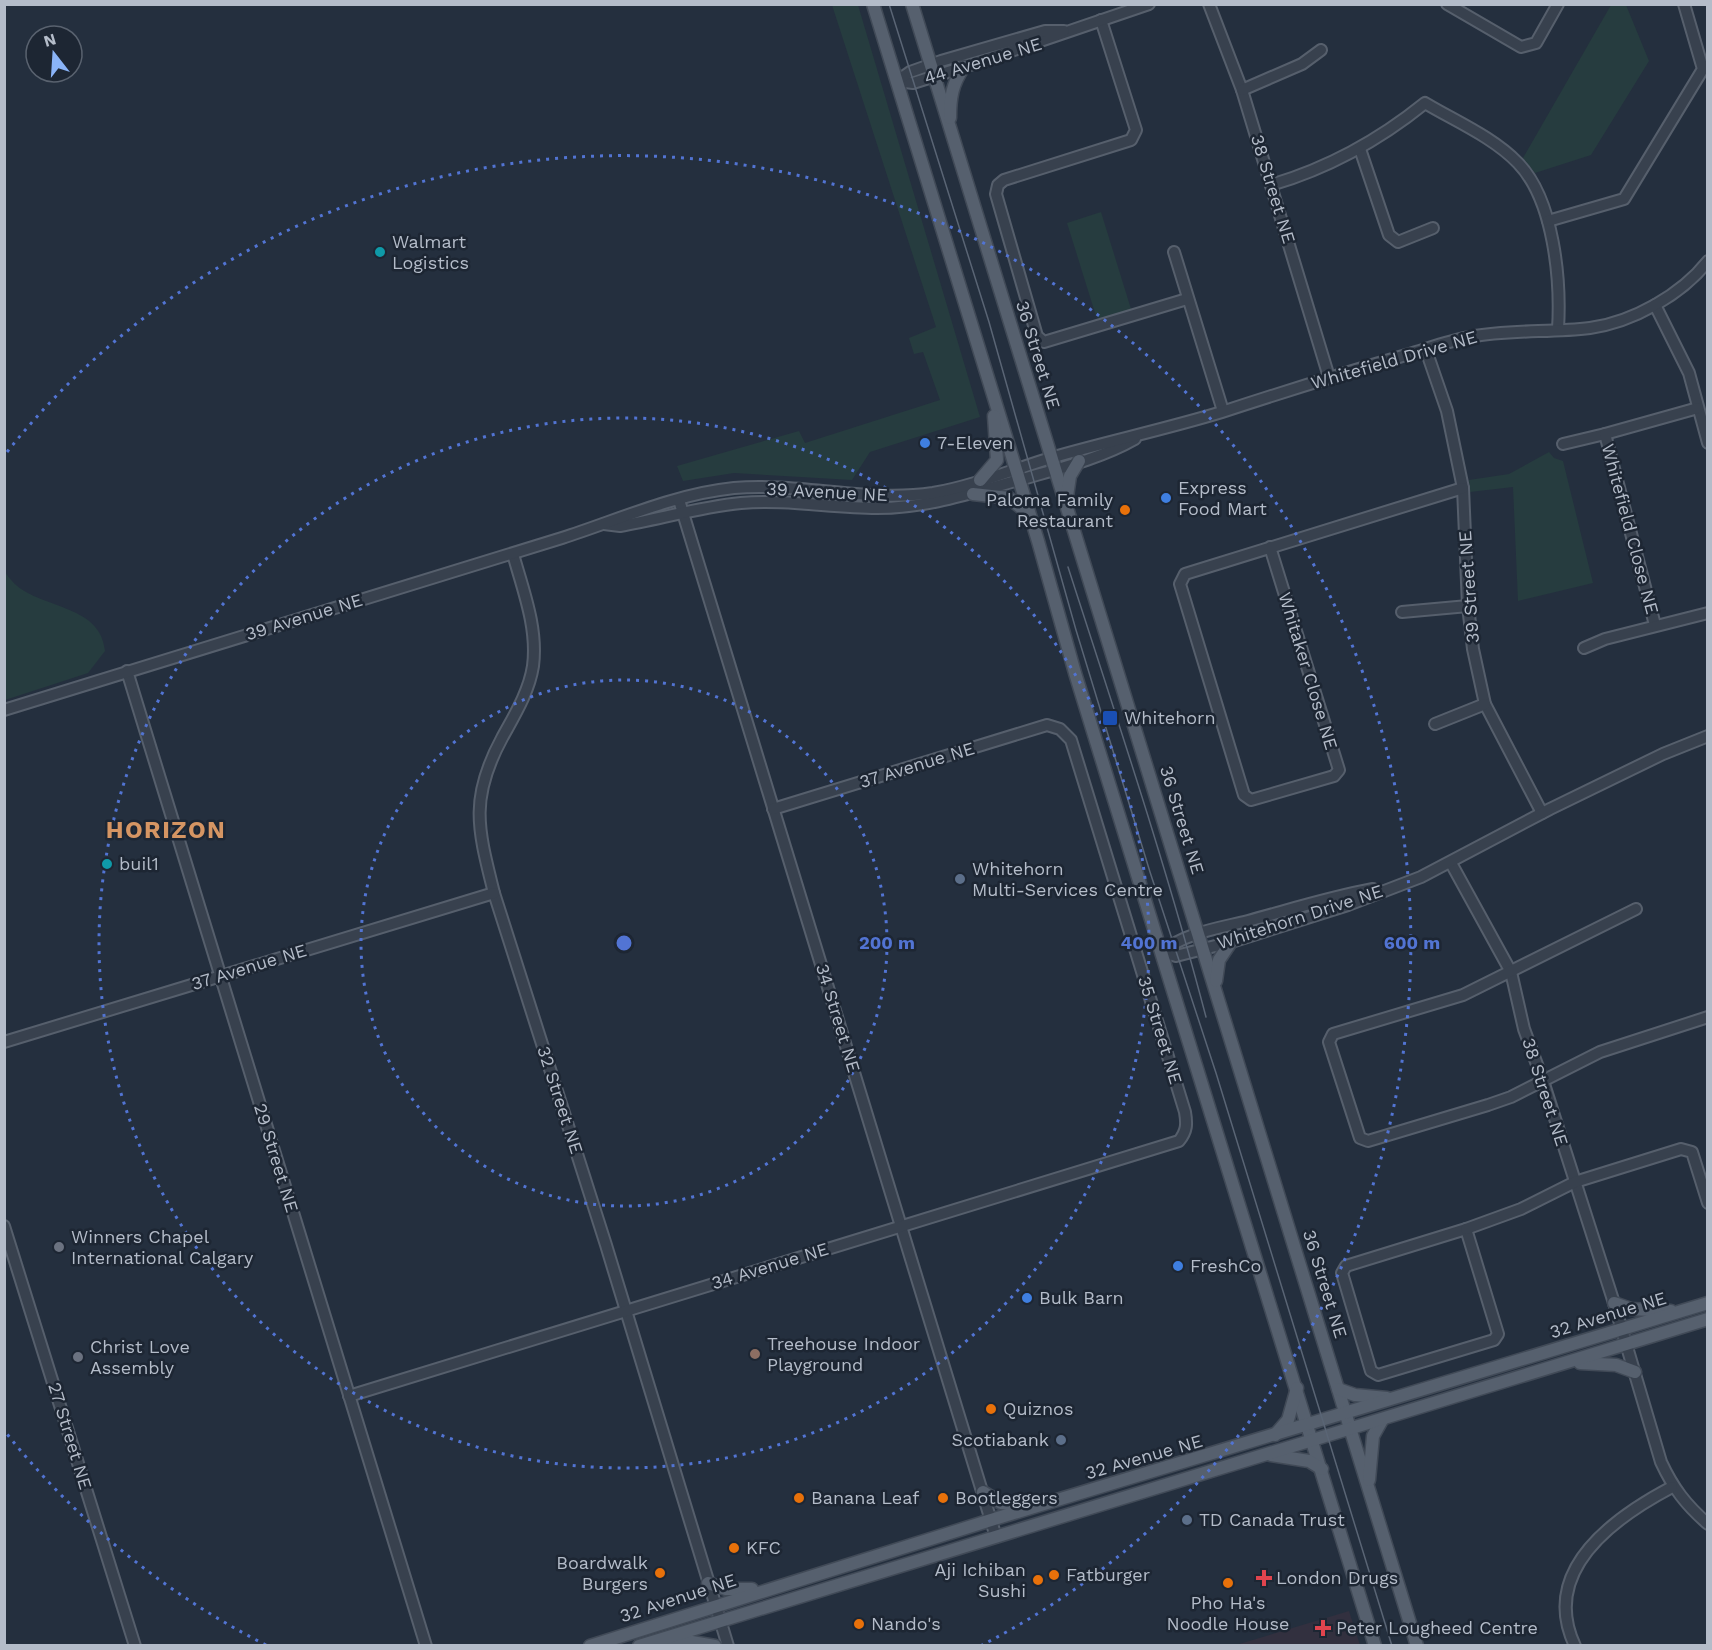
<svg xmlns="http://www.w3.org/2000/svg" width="1712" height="1650" font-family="'Work Sans',sans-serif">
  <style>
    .medical { fill: #32303f }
    .green { fill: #263c3f }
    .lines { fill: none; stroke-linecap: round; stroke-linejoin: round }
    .minor-casing { stroke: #565f6c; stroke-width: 14 }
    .major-casing { stroke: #414a57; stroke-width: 15 }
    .minor { stroke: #38414e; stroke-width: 10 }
    .major { stroke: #56606e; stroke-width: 12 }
    .tram { stroke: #5a6575; stroke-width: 1.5 }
    .ring { fill: none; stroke: #5274d3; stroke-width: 3; stroke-dasharray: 3 6 }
    .culture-dot { fill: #0f9aa8; stroke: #1d2633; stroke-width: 2 }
    .shop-dot { fill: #3f7fe0; stroke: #1d2633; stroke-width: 2 }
    .food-dot { fill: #e8710a; stroke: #1d2633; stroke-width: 2 }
    .transit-dot { fill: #1a4fb4; stroke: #1d2633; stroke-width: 2 }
    .service-dot { fill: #5c6f8a; stroke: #1d2633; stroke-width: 2 }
    .worship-dot { fill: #6b7280; stroke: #1d2633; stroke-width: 2 }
    .education-dot { fill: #8d6e63; stroke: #1d2633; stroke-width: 2 }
    .health-dot { fill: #e0444e; stroke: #1d2633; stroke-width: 2 }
    .labels { text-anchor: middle; stroke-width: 5; stroke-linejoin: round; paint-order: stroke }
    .street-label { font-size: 18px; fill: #b4bcc9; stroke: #1d2633 }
    .poi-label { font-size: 18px; fill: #b4bcc9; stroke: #1d2633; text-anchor: start }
    .district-label { font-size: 24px; font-weight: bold; letter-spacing: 1.5px; fill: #d59563; stroke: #1d2633 }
    .centre { fill: #5274d3; stroke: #1d2633; stroke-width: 3 }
    .ring-label { font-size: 18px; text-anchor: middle; font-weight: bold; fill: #5274d3; stroke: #1d2633; stroke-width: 5; stroke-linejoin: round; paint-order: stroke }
  </style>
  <rect width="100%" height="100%" fill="#242f3e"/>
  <path class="medical" d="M1349 1611 1360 1645H1236Z"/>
  <g class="green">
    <path d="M832 5H858L980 417 870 452 852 480 734 473 683 481 677 466 799 431 805 443 940 400 923 352 914 354 909 338 936 327Z"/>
    <path d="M1611 5H1626L1649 61 1591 155 1535 173 1523 158Z"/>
    <path d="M1101 212 1131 309 1101 319 1096 316 1067 223Z"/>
    <path d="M1549 452 1554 458 1563 461 1593 583 1518 601 1513 487 1470 492 1469 480 1509 474Z"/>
    <path d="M5 572C9 578 15 585 21 589 51 609 101 608 105 651L88 673 5 700Z"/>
  </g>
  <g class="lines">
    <defs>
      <g id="minor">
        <path d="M1209 4 1242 90 1329 377"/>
        <path d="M1447 4 1521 47 1536 43 1558 4"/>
        <path d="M1101 20 1136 130 1131 140 1004 180 998 185 996 194 1037 336 1044 342 1187 299"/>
        <path d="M897 81 913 83 964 67 1149 4"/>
        <path d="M897 81 910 72 941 61 1045 31H1064"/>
        <path d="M1242 90 1302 64 1321 50"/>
        <path d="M1360 149 1389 235 1398 242 1433 228"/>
        <path d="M1271 185C1329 168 1378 141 1425 103 1455 121 1493 137 1518 163 1554 200 1561 280 1558 329"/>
        <path d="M1548 221 1624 199 1703 69 1684 4"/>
        <path d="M1174 252 1223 411"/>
        <path d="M1655 305 1689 373 1708 443"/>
        <path d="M1426 350 1447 411 1463 488 1468 606 1473 649 1485 704 1542 813"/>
        <path d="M1563 444 1605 434"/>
        <path d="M679 500 996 1537"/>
        <path d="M604 524 620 526C660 519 700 507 741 503 786 499 832 508 877 508 927 508 971 493 1019 480 1057 469 1100 459 1135 439"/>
        <path d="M1270 547 1339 770 1334 776 1251 800 1244 795 1180 584 1185 574 1463 488"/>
        <path d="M513 554C523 590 538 628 533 666 529 692 514 716 502 738 469 799 478 829 494 893L606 1245 728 1646"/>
        <path d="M1402 612 1468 606"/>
        <path d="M1655 625 1605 434 1698 408"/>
        <path d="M1584 648 1605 639 1708 613"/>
        <path d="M127 671 426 1646"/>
        <path d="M4 710 562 538C618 520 675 494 734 488 799 482 865 503 933 493 974 486 1014 469 1054 457 1110 441 1166 429 1222 412 1283 392 1344 373 1406 355 1427 349 1448 341 1470 337 1509 329 1550 333 1590 328 1633 322 1681 295 1708 261"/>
        <path d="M1435 724 1485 704"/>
        <path d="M1451 863 1511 972 1524 1029 1543 1081 1614 1303 1661 1462C1673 1488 1686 1505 1708 1524"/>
        <path d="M1636 909 1463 995 1333 1034 1329 1042 1360 1138 1368 1141 1488 1105 1511 1097 1600 1052 1708 1017"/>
        <path d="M1162 952 1176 956 1231 942 1348 905 1421 877 1550 809 1663 754 1708 736"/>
        <path d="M1162 952C1184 933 1220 928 1248 921 1289 910 1330 897 1373 889"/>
        <path d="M4 1042 494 893"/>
        <path d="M4 1226 135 1646"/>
        <path d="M1466 1229 1498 1334 1494 1340 1378 1375 1371 1371 1342 1273 1346 1266Z"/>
        <path d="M1466 1229 1521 1209 1575 1182 1681 1149 1692 1152 1708 1203"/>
        <path d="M349 1396 1179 1141C1187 1131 1187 1124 1185 1112L1071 740 1060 729 1047 725 773 809"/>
        <path d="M1575 1646C1539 1570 1615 1517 1672 1487"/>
      </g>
      <g id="major">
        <path d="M873 4 1038 541 1075 673 1375 1646"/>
        <path d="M912 4 1417 1646"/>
        <path d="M950 118C950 98 952 84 964 67"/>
        <path d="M980 480 997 460 994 416"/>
        <path d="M973 494 1009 498 1029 514"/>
        <path d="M1066 503 1070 476 1079 461"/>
        <path d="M1216 981 1219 960 1231 942"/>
        <path d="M1614 1303 1631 1309 1671 1311"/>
        <path d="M1580 1363 1616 1365 1635 1372"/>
        <path d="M1338 1389 1355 1395 1387 1398"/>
        <path d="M1275 1435 1288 1420 1297 1388"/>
        <path d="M1271 1455 1309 1461 1322 1469"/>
        <path d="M1369 1480 1373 1436 1382 1420"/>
        <path d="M983 1492 1001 1503 1027 1506"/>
        <path d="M708 1583 726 1589H752"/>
        <path d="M666 1641H686L715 1646"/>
        <path d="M590 1646 991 1520 1708 1303"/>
        <path d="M639 1646 1708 1319"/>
      </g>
    </defs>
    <use href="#minor" class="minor-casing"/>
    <use href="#major" class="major-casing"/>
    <use href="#minor" class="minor"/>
    <use href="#major" class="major"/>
    <g class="tram">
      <path d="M889 4 989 322 1076 630 1150 872 1216 1073 1392 1646"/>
      <path d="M1068 567C1116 716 1166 864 1206 1017"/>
    </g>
  </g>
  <g class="ring">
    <circle cx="624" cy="943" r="263"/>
    <circle cx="624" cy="943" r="525"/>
    <path d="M266 1645A788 788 0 0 1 7 1434M7 452A788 788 0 1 1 982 1645"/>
  </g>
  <g class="culture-dot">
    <circle cx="380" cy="252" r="6"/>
    <circle cx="107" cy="864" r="6"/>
  </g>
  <g class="shop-dot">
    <circle cx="925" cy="443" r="6"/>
    <circle cx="1166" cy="498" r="6"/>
    <circle cx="1178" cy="1266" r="6"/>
    <circle cx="1027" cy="1298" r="6"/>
  </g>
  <g class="food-dot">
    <circle cx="1125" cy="510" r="6"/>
    <circle cx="991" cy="1409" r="6"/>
    <circle cx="799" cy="1498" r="6"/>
    <circle cx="943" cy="1498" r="6"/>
    <circle cx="734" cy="1548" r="6"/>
    <circle cx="660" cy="1573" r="6"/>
    <circle cx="1054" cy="1575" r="6"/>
    <circle cx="1038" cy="1580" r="6"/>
    <circle cx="1228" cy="1583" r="6"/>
    <circle cx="859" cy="1624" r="6"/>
  </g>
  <rect class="transit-dot" x="1102" y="710" width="16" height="16" rx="3"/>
  <g class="service-dot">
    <circle cx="960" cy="879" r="6"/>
    <circle cx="1061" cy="1440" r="6"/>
    <circle cx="1187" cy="1520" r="6"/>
  </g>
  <g class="worship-dot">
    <circle cx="59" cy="1247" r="6"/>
    <circle cx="78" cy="1357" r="6"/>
  </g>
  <circle class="education-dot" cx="755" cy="1354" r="6"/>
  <g class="health-dot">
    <path d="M1261 1569h6v6h6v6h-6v6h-6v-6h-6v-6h6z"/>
    <path d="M1320 1619h6v6h6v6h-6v6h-6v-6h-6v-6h6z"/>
  </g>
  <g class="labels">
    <g class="street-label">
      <text transform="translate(983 61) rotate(-17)" y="6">44 Avenue NE</text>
      <text transform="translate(1273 189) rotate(73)" y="6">38 Street NE</text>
      <text transform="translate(1038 355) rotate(73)" y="6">36 Street NE</text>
      <text transform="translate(1394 360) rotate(-16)" y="6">Whitefield Drive NE</text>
      <text transform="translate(827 492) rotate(3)" y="6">39 Avenue NE</text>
      <text transform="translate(1630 529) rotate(75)" y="6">Whitefield Close NE</text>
      <text transform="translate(1469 587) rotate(-94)" y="6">39 Street NE</text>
      <text transform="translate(304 617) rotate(-17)" y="6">39 Avenue NE</text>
      <text transform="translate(1308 671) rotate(73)" y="6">Whitaker Close NE</text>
      <text transform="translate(917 765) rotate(-17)" y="6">37 Avenue NE</text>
      <text transform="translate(1182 820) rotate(73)" y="6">36 Street NE</text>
      <text transform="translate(1300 917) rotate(-18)" y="6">Whitehorn Drive NE</text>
      <text transform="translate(249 967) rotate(-17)" y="6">37 Avenue NE</text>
      <text transform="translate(838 1018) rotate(73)" y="6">34 Street NE</text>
      <text transform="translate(1160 1030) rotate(73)" y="6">35 Street NE</text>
      <text transform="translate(1545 1092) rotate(72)" y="6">38 Street NE</text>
      <text transform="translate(560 1100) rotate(72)" y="6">32 Street NE</text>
      <text transform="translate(276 1158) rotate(73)" y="6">29 Street NE</text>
      <text transform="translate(770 1266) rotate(-17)" y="6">34 Avenue NE</text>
      <text transform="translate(1325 1284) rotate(73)" y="6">36 Street NE</text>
      <text transform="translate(1608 1315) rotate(-17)" y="6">32 Avenue NE</text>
      <text transform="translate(70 1436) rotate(73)" y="6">27 Street NE</text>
      <text transform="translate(1144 1457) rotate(-16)" y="6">32 Avenue NE</text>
      <text transform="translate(678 1598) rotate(-18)" y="6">32 Avenue NE</text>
    </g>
    <g class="poi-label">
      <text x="392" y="248">Walmart<tspan x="392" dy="21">Logistics</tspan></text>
      <text x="937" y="449">7-Eleven</text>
      <text x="1178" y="494">Express<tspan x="1178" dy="21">Food Mart</tspan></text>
      <text x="1113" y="506" text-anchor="end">Paloma Family<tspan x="1113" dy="21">Restaurant</tspan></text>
      <text x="1124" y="724">Whitehorn</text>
      <text x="119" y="870">buil1</text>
      <text x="972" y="875">Whitehorn<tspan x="972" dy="21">Multi-Services Centre</tspan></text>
      <text x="71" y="1243">Winners Chapel<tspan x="71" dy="21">International Calgary</tspan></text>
      <text x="1190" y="1272">FreshCo</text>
      <text x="1039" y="1304">Bulk Barn</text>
      <text x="767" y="1350">Treehouse Indoor<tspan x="767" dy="21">Playground</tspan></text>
      <text x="90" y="1353">Christ Love<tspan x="90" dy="21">Assembly</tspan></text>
      <text x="1003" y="1415">Quiznos</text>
      <text x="1049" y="1446" text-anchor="end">Scotiabank</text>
      <text x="811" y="1504">Banana Leaf</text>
      <text x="955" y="1504">Bootleggers</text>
      <text x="1199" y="1526">TD Canada Trust</text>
      <text x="746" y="1554">KFC</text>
      <text x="648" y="1569" text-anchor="end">Boardwalk<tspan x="648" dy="21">Burgers</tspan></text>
      <text x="1026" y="1576" text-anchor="end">Aji Ichiban<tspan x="1026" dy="21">Sushi</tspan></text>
      <text x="1066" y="1581">Fatburger</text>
      <text x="1276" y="1584">London Drugs</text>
      <text x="1228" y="1609" text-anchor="middle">Pho Ha's<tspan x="1228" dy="21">Noodle House</tspan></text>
      <text x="871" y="1630">Nando's</text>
      <text x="1336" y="1634">Peter Lougheed Centre</text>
    </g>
    <g class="district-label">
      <text x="166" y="838">HORIZON</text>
    </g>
  </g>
  <circle cx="624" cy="943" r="9" class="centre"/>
  <g class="ring-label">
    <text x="887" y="949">200 m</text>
    <text x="1149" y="949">400 m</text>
    <text x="1412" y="949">600 m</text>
  </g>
  <rect width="1712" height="1650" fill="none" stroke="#b4bcc9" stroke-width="12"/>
  <g transform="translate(54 54) rotate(343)"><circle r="28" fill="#1d2633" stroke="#59626f" stroke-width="1.5"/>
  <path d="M0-4.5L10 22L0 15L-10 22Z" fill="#8ab4f8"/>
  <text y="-9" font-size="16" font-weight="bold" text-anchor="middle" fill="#b4bcc9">N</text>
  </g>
</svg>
